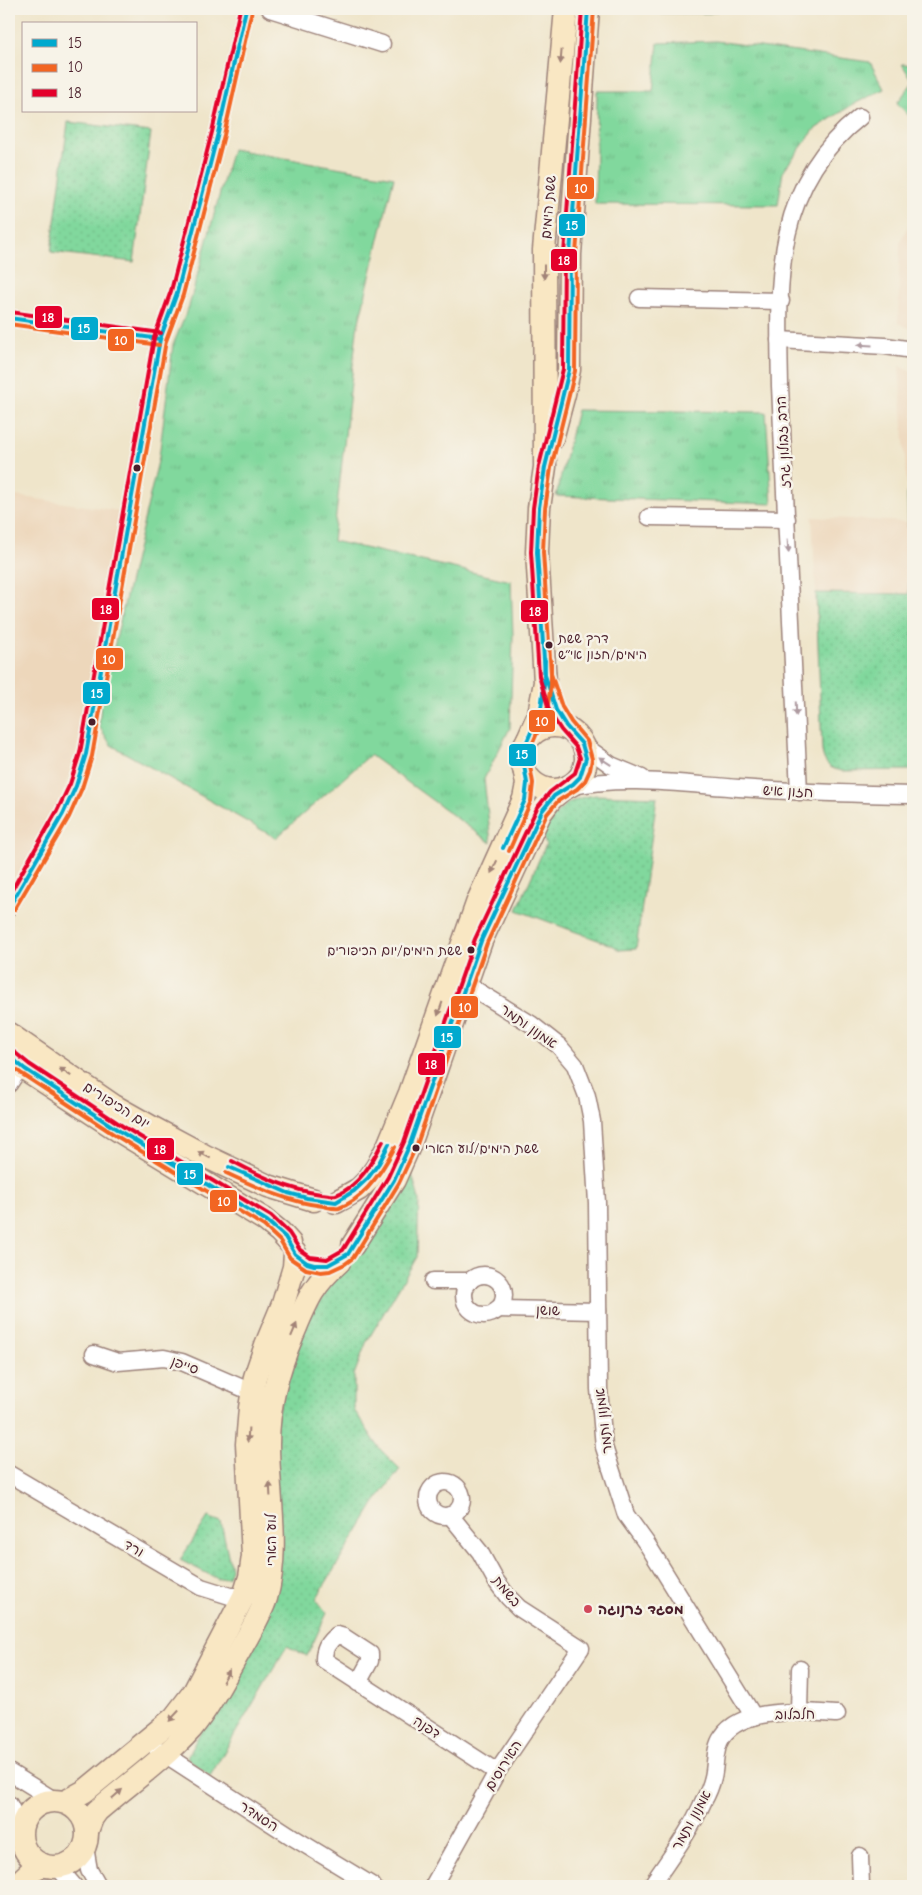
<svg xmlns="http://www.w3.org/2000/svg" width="922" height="1895" font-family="'Comic Neue','Playpen Sans Hebrew',sans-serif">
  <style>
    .built { fill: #edd7bb }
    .grass { fill: url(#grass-tufts); stroke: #667c64 }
    .park { fill: url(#park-dots); stroke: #667c64 }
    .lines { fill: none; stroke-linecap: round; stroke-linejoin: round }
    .street-casing { stroke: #9c827a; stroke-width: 19 }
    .secondary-casing { stroke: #9c827a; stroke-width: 25 }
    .street { stroke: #fff; stroke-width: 16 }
    .secondary { stroke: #f9e7c3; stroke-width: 22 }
    .bus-1-casing { stroke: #f7f3e8; stroke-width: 8 }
    .bus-2-casing { stroke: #f7f3e8; stroke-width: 8 }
    .bus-3-casing { stroke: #f7f3e8; stroke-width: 8 }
    .bus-1 { stroke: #00a9ce; stroke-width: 4 }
    .bus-2 { stroke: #f26522; stroke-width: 4 }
    .bus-3 { stroke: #e4002b; stroke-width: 4 }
    .oneway { fill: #a28377 }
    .oneway2 { fill: #ae9aa0 }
    .bus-dot { fill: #4a1f2b; stroke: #f7f3e8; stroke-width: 2 }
    .poi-dot { fill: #d1495b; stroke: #f7f3e8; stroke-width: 2 }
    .labels { text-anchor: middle; stroke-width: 5; stroke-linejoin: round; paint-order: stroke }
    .bus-label { font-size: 13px; fill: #4a1f2b; stroke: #f7f3e8; text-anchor: start }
    .street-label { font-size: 14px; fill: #4a1f2b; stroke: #f7f3e8 }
    .poi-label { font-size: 14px; font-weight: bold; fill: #4a1f2b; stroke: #f7f3e8; text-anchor: start }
    .line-badge { stroke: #f7f3e8; stroke-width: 2 }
    .badge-label { font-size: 14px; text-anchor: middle; font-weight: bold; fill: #fff }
  </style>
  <defs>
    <pattern id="grass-tufts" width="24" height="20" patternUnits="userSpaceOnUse" patternTransform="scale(1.25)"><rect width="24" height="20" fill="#81d89d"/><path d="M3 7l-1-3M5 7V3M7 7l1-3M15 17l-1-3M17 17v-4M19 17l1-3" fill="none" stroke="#71b987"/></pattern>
    <pattern id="park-dots" width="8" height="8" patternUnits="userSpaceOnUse" patternTransform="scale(1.25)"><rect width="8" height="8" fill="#81d89d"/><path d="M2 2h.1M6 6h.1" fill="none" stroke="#71b987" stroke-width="1.8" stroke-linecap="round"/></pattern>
  </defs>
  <rect width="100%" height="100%" fill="#f7f3e8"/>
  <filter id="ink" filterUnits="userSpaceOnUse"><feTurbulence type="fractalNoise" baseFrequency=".02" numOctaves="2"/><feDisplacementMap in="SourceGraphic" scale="10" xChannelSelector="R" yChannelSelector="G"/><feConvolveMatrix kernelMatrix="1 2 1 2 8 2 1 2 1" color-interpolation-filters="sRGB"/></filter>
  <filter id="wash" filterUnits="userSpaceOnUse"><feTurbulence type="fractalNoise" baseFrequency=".0096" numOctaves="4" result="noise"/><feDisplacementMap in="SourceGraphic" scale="20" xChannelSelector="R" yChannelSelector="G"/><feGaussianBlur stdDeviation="1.12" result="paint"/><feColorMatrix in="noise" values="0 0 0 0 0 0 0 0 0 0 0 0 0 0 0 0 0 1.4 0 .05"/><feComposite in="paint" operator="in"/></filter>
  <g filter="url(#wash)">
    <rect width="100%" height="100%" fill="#efe5ca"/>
    <g class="built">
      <path d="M913 217V330L898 323 900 241Z"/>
      <path d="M899 365 913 373V488H907Z"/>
      <path d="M9 495 120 511 77 748 67 780 55 813 9 889Z"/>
      <path d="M812 517 907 522 908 594H816Z"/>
    </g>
    <g class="grass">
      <path d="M716 41 870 62 884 89 852 105 815 129 783 171 778 205 595 204 597 91H653L658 43Z"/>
      <path d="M902 64 913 65V120L897 103 913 82Z"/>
      <path d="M232 149 394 177 357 330 333 541 511 581 513 636 510 728 484 779 491 843 370 755 276 838 111 745 99 726 101 702 159 457 173 345 189 306Z"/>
      <path d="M577 410 766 412 772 504 556 496Z"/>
    </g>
    <g class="park">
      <path d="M656 9H725L710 13H656Z"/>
      <path d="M68 122 151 132 134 262 51 252Z"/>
      <path d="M907 490H913V770L842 771C830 769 824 764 822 751L816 593 909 594Z"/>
      <path d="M596 795 657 797 636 949 619 950 614 946 517 910 546 844 542 835C558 809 565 799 596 795Z"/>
      <path d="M411 1171 419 1199 417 1257 366 1343 354 1375V1410L380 1449 400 1469 374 1504 316 1599 327 1613 307 1656 287 1646 210 1776 187 1757 270 1602 272 1434 299 1332 335 1279 358 1256 376 1222Z"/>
      <path d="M208 1517 221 1522 231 1569 228 1577 218 1579 180 1560Z"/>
    </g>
  </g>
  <g filter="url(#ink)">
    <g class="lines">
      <defs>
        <g id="street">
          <path d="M270 9 382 44"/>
          <path d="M639 298 781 301"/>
          <path d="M9 318 160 339"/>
          <path d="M779 340 885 346 913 350"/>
          <path d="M649 517 787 519"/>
          <path d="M582 744 611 765 642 778"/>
          <path d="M568 787C624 775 682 784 739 788 797 792 855 794 913 795"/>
          <path d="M799 792 780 386C778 284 772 186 860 117"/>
          <path d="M9 907 63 814 76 786 86 754 160 339 177 293 218 133 246 9"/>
          <path d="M458 979 531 1024 559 1046 575 1065 587 1096 592 1121 597 1203 599 1389 604 1447 626 1515 647 1544 754 1717"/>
          <path d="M9 1084 21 1066"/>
          <circle cx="484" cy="1295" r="20"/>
          <path d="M433 1281H470"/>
          <path d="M497 1309 598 1311"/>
          <path d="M94 1354 118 1362 164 1358 182 1362 263 1397"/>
          <path d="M9 1474 201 1587 230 1596H254"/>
          <circle cx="445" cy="1499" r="17"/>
          <path d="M358 1683 370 1661V1654L344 1637 337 1635C327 1642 324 1649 324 1660L497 1772"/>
          <path d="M799 1712 800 1669"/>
          <path d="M157 1749 294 1838 373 1886"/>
          <path d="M9 1772 54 1800"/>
          <path d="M9 1804 21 1828"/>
          <path d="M85 1847 89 1870 98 1886"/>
          <path d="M860 1856 861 1886"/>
          <path d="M54 1867 62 1872 74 1886"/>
          <path d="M433 1886 497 1772 581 1648 519 1608 508 1597 496 1581 480 1552 450 1515"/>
          <path d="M651 1886C669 1859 690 1832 703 1802 707 1795 711 1786 713 1777 716 1765 714 1748 722 1737 742 1706 805 1712 837 1714"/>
        </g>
        <g id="secondary">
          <path d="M552 439 564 394 569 370 570 254 588 9"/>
          <circle cx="554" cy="758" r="32"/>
          <path d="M528 739 539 714 545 682 537 552 539 508 545 467 544 250 566 9"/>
          <path d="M9 1034 114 1106 153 1128 205 1156 268 1186 314 1200"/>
          <path d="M9 1056 25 1069 121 1132 264 1219 280 1232 290 1243"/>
          <path d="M336 1202 359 1189 368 1180 377 1167 388 1146 410 1093 478 901 524 799 527 784 525 773"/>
          <path d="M353 1245 394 1180 410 1144 481 941 540 814 551 799 564 788"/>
          <circle cx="54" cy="1834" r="33"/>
          <path d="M65 1802 85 1791 174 1718 194 1692 244 1596 250 1577 253 1556 247 1444 250 1408 255 1377 266 1345 283 1304 294 1267 295 1253"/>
          <path d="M87 1831 92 1818 97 1811C128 1784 163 1760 191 1729 210 1706 224 1678 239 1652 248 1635 260 1617 266 1598 280 1548 268 1495 268 1444 268 1405 278 1369 293 1334 307 1301 312 1286 339 1262"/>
          <path d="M15 1886 32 1870 43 1865"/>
        </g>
      </defs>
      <use href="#street" class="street-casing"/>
      <use href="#secondary" class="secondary-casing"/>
      <use href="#street" class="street"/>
      <use href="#secondary" class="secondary"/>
      <defs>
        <g id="bus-1">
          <path d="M9 318 160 339"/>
          <path d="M503 848 525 800 527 783 522 753 541 709 544 685 545 660"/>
          <path d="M9 907 63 814 76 786 86 754 160 339 177 293 218 133 246 9"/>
          <path d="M9 1056 25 1069 121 1132 267 1221 285 1237 295 1254 307 1263 314 1265H328L348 1254 394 1180 410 1144 481 941 542 811 554 796 573 784 580 777 586 758 582 744 566 726 556 710 545 675 537 552 539 508 545 467 569 370 570 254 588 9"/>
          <path d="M229 1167 288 1193 307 1198 336 1202 354 1191 368 1178 379 1163 389 1144"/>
        </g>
        <g id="bus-2">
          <path d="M9 324 159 345"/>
          <path d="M509 851 531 801 533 783 528 754 547 710 551 685V660"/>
          <path d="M14 910 69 817 82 788 92 756 166 341 183 295 224 135 252 10"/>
          <path d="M9 1064 22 1074 118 1137 264 1226 280 1241 290 1258 306 1269 321 1272 330 1271 345 1264 353 1258 399 1183 416 1147 487 943 547 814 558 801 577 789 585 781 590 770 592 759 587 741 571 722 562 707 551 674 543 552 545 509 551 468 575 371 576 254 594 9"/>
          <path d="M226 1173C258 1188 288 1202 323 1206 328 1207 334 1209 339 1208 365 1199 383 1170 395 1147"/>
        </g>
        <g id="bus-3">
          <path d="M10 312 161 333"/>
          <path d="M9 895 57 811 70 784 80 753 154 338 171 291 212 132 240 9"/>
          <path d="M13 1051 29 1064 124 1127 271 1216 289 1233 300 1250 310 1257 327 1259 343 1250 388 1177 404 1142 475 939 537 808 550 792 575 773 580 758 576 747 561 730 550 713 539 676 531 552 533 508 539 466 563 369 564 254 582 9"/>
          <path d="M232 1161C260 1176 289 1190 321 1194 326 1194 332 1196 336 1195 359 1187 373 1161 383 1141"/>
        </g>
      </defs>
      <use href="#bus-1" class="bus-1-casing"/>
      <use href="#bus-2" class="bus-2-casing"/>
      <use href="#bus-3" class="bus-3-casing"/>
      <use href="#bus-1" class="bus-1"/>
      <use href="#bus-2" class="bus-2"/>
      <use href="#bus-3" class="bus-3"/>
    </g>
    <defs><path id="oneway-solid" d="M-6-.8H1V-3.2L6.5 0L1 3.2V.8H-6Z" transform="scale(1.25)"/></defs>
    <g class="oneway">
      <use href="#oneway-solid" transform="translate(561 57) rotate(95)"/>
      <use href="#oneway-solid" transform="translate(544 272) rotate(90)"/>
      <use href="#oneway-solid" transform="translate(494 867) rotate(115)"/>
      <use href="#oneway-solid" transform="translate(440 1009) rotate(109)"/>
      <use href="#oneway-solid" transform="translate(65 1072) rotate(-146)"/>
      <use href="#oneway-solid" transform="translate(204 1155) rotate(-153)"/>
      <use href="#oneway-solid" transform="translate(294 1330) rotate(-67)"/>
      <use href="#oneway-solid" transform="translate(248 1435) rotate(93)"/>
      <use href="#oneway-solid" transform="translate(270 1489) rotate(-93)"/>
      <use href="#oneway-solid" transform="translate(226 1676) rotate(-61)"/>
      <use href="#oneway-solid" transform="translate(174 1716) rotate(133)"/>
      <use href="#oneway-solid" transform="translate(117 1794) rotate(-41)"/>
    </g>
    <g class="oneway2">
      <use href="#oneway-solid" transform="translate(865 345) rotate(-177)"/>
      <use href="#oneway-solid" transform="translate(788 546) rotate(87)"/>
      <use href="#oneway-solid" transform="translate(796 709) rotate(88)"/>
      <use href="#oneway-solid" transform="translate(605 761) rotate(-147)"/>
    </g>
  </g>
  <g class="bus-dot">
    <circle cx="137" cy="468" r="4.5"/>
    <circle cx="549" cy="645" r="4.5"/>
    <circle cx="92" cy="722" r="4.5"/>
    <circle cx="471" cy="950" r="4.5"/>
    <circle cx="416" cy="1148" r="4.5"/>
  </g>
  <circle class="poi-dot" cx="588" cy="1609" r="5"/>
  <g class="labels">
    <g class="bus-label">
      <text x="558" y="643">דרך ששת<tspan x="558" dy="16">הימים/חזון אי״ש</tspan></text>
      <text x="462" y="955" text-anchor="end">ששת הימים/יום הכיפורים</text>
      <text x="425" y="1153">ששת הימים/לוע הארי</text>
    </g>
    <g class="street-label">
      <text transform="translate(548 207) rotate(-85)" y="5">ששת הימים</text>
      <text transform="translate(783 442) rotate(-93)" y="5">הרב זבולון גרז</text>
      <text transform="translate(788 791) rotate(3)" y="5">חזון איש</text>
      <text transform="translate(529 1026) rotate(35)" y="5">אמנון ותמר</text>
      <text transform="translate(117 1105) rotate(32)" y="5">יום הכיפורים</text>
      <text transform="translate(548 1310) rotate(1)" y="5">שושן</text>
      <text transform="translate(185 1365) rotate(20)" y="5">סייפן</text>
      <text transform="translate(603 1421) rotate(-97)" y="5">אמנון ותמר</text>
      <text transform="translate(271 1540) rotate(-90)" y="5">לוע הארי</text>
      <text transform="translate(134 1548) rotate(30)" y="5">ורד</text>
      <text transform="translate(507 1591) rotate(51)" y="5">בשמת</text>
      <text transform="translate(795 1714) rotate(-1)" y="5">חלבלוב</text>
      <text transform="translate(427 1727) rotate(33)" y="5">דפנה</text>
      <text transform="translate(503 1765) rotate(-58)" y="5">האירוסים</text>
      <text transform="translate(259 1816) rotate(33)" y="5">הסמדר</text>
      <text transform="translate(691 1820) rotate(-61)" y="5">אמנון ותמר</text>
    </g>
    <g class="poi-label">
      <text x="598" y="1614">מסגד זרנוגה</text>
    </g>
  </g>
  <g class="line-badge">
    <rect x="566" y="176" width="29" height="24" rx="5" fill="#f26522"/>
    <rect x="558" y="213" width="28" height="24" rx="5" fill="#00a9ce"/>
    <rect x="550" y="248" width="28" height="24" rx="5" fill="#e4002b"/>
    <rect x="34" y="305" width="29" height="24" rx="5" fill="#e4002b"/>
    <rect x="70" y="316" width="29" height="25" rx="5" fill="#00a9ce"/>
    <rect x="107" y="328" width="28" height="24" rx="5" fill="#f26522"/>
    <rect x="91" y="597" width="29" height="24" rx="5" fill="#e4002b"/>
    <rect x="520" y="599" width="29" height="24" rx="5" fill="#e4002b"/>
    <rect x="95" y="647" width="29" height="24" rx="5" fill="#f26522"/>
    <rect x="82" y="681" width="29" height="24" rx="5" fill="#00a9ce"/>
    <rect x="528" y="709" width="28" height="24" rx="5" fill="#f26522"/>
    <rect x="508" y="743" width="29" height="24" rx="5" fill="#00a9ce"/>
    <rect x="450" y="995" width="29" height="24" rx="5" fill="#f26522"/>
    <rect x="433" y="1025" width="29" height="24" rx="5" fill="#00a9ce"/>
    <rect x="417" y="1052" width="29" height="24" rx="5" fill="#e4002b"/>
    <rect x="146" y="1137" width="29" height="24" rx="5" fill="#e4002b"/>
    <rect x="176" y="1162" width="28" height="24" rx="5" fill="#00a9ce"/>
    <rect x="209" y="1189" width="29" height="24" rx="5" fill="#f26522"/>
  </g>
  <g class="badge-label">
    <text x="581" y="193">10</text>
    <text x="572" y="230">15</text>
    <text x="564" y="265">18</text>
    <text x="48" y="322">18</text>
    <text x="84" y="333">15</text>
    <text x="121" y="345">10</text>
    <text x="106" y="614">18</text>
    <text x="535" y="616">18</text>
    <text x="109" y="664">10</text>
    <text x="97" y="698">15</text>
    <text x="542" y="726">10</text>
    <text x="522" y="759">15</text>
    <text x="465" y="1012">10</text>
    <text x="447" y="1042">15</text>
    <text x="431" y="1069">18</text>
    <text x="160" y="1154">18</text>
    <text x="190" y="1179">15</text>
    <text x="224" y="1206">10</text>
  </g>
  <rect width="922" height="1895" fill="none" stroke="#f7f3e8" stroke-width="30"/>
  <rect x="22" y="22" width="175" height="90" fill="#f7f3e8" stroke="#b29e9c"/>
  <rect x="32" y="39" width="25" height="8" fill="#00a9ce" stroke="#b29e9c"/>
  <text x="68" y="48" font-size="15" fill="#4a1f2b">15</text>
  <rect x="32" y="64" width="25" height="8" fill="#f26522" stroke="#b29e9c"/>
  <text x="68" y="72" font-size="15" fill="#4a1f2b">10</text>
  <rect x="32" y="89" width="25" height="8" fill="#e4002b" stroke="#b29e9c"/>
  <text x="68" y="98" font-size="15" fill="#4a1f2b">18</text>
</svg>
